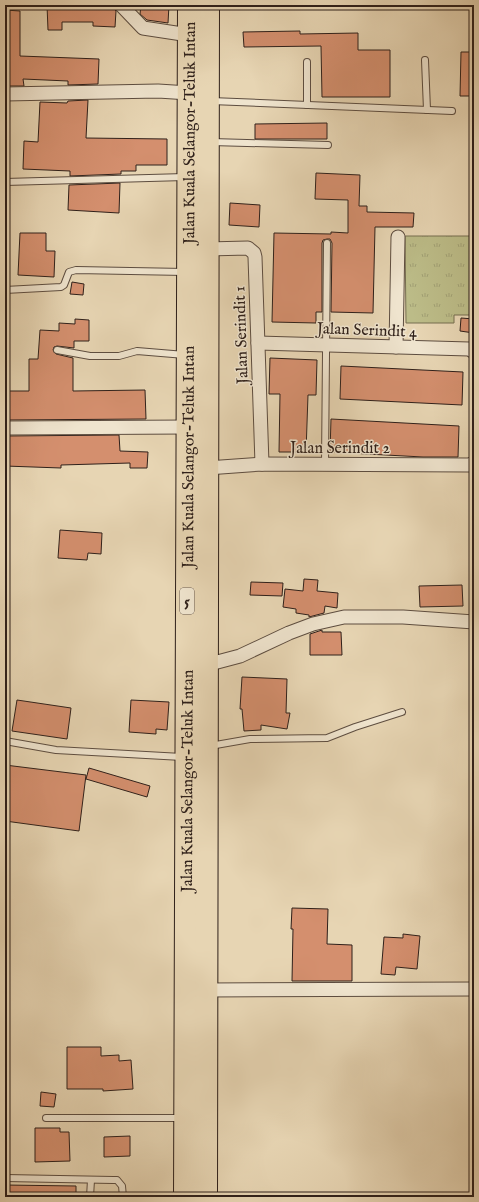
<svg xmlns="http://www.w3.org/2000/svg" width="479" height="1202" font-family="'IM FELL English',serif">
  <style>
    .grass { fill: url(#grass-tufts); stroke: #766e51 }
    .building { fill: #d48f6e; stroke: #2f201a }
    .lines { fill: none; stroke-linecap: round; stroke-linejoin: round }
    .lane-casing { stroke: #5d4d40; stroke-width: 8 }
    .street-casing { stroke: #5d4d40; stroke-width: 15 }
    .highway-casing { stroke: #2f201a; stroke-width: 24 }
    .lane { stroke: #efe4ce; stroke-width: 6 }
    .street { stroke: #efe4ce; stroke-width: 13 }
    .highway { stroke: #e7d5b3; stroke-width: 22 }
    .labels { text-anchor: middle; stroke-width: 3; stroke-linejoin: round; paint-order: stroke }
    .shield { fill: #efe4ce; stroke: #695b50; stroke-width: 1 }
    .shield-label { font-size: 15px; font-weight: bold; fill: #2f201a }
    .street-label { font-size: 16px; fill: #2f201a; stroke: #efe4ce }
  </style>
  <defs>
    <pattern id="grass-tufts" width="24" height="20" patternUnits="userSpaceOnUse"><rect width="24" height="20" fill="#bcbc88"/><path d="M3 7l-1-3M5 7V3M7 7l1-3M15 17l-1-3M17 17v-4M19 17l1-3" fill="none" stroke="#a2a175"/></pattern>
  </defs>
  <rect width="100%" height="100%" fill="#e7d5b3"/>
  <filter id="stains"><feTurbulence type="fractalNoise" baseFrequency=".005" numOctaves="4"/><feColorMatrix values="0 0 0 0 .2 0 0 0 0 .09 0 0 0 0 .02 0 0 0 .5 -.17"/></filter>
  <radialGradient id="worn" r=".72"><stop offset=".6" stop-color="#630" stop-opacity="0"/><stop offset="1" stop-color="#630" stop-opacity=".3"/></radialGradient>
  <path class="grass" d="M405 236H474V315H454V323H406Z"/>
  <g class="building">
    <path d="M47 5H92V8L114 9 116 11 115 27 93 26V22H62V30H48Z"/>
    <path d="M141 5H169L168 23 147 20 140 14Z"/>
    <path d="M5 10 20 11V56L99 59 98 84 68 85V81L23 79 24 86H5Z"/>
    <path d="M300 31V34L358 33V50H390V97H322L321 46 244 47 243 32Z"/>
    <path d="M461 52H474V96H460Z"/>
    <path d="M88 100 86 138 167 139V165H136V171H121V174L70 176V171L23 169 24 141 38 142 40 102 67 103 68 101Z"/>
    <path d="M327 123V139H255V124Z"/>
    <path d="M316 173 360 175 359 206H367V212L414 213 413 227H375L373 313 331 312 332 243 330 239H327L323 240 322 243V312H316V323L272 322 274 233 331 234V232L348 233V200L315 199Z"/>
    <path d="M120 183 119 213 68 210 69 185Z"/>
    <path d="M230 203 260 205 259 227 229 225Z"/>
    <path d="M20 233H46V251H55L54 277 18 275Z"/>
    <path d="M72 282 84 284 83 295 70 294Z"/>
    <path d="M461 318 474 319V333L460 331Z"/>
    <path d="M75 319 89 320V341H74V348L57 346 54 347 53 350 56 354 73 358V391L145 390 146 419 5 420V391H29V359H38L40 330 59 331V323L75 324Z"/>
    <path d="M270 358 317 360 316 395H308L306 452H279L280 394H269Z"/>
    <path d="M341 366 463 372 462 405 340 399Z"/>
    <path d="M331 419 459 426 458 457H423L330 452Z"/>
    <path d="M119 435 120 451 148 452 147 468H130V463L61 465V468L5 466V436Z"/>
    <path d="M60 530 102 533 101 554 88 553 87 560 58 558Z"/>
    <path d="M304 579 318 580 317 591 338 593 337 608 325 606 324 613 309 617V615L296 613V609L283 607 285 589 303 591Z"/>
    <path d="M251 582 283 583 282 596 250 595Z"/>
    <path d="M462 585 463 606 420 607 419 586Z"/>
    <path d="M322 630V632H341L342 655H310V634Z"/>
    <path d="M242 677 287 679 286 713H290L287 729 261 725V730L244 731 242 709H240Z"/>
    <path d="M17 700 71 708 67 739 12 731Z"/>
    <path d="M131 700 169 702 167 730 156 729V734L129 732Z"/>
    <path d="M5 765 86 775 79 831 5 821Z"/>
    <path d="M89 768 150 786 147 797 86 779Z"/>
    <path d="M292 908 328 909 327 944 352 945V981H292L293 929H291Z"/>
    <path d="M403 934 420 936 417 969 396 967 395 975 381 974 384 937 403 938Z"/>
    <path d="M67 1047H101V1056L119 1055V1061L131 1060 133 1089 103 1091V1089H67Z"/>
    <path d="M41 1092 56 1094 54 1107 40 1106Z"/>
    <path d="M35 1128H60V1132H69L70 1161 35 1162Z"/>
    <path d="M130 1136V1156L104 1157V1137Z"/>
    <path d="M5 1185 76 1186V1197H5Z"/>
  </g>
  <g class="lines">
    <defs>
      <g id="lane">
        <path d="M425 60 427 110"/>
        <path d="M211 101 452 111"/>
        <path d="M307 105V62"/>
        <path d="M211 142 328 145"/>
        <path d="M5 182 185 177"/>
        <path d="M5 290 61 287 64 285 69 272 76 270 185 272"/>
        <path d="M57 350 90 356H119L137 351 185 355"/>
        <path d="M325 464 327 243"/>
        <path d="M5 741 56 750 182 757"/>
        <path d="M210 746 250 739 327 738 355 727 402 712"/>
        <path d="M46 1118H182"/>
        <path d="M5 1178 113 1180H117L122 1186 123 1197"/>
        <path d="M90 1197 91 1180"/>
      </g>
      <g id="street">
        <path d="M121 5 143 28 189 35"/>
        <path d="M5 94 158 91 189 93"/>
        <path d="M207 249 248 248 254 253 255 257 262 464"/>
        <path d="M258 343 469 349 474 352"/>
        <path d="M396 347 398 237"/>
        <path d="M5 428 188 427"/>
        <path d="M207 468 262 464 469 465 474 463"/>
        <path d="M206 665 240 656 289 633 313 624 344 617H403L474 622"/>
        <path d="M206 990 474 989"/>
      </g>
      <g id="highway">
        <path id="s1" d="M185 1197 189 5"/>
        <path d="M206 1197 208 5"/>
      </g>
    </defs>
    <use href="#lane" class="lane-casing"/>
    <use href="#street" class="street-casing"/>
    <use href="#highway" class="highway-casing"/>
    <use href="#lane" class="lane"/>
    <use href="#street" class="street"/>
    <use href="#highway" class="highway"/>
  </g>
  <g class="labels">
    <rect class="shield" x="180" y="588" width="14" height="26" rx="3"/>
    <g class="shield-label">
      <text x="187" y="606">5</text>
    </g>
    <g class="street-label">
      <text dy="6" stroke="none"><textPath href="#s1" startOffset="1064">Jalan Kuala Selangor-Teluk Intan</textPath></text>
      <text transform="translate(367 329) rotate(2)" y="6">Jalan Serindit 4</text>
      <text transform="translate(240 335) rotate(-92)" y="6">Jalan Serindit 1</text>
      <text x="340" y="453">Jalan Serindit 2</text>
      <text dy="6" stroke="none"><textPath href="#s1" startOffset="740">Jalan Kuala Selangor-Teluk Intan</textPath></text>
      <text dy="6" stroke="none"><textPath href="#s1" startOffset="416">Jalan Kuala Selangor-Teluk Intan</textPath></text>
    </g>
  </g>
  <rect width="479" height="1202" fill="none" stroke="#e7d5b3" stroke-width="20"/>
  <rect x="6" y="6" width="467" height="1190" fill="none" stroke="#2f201a" stroke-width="2"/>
  <rect x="10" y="10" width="459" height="1182" fill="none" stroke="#2f201a"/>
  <rect width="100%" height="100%" filter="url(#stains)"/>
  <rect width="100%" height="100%" fill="url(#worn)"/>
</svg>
